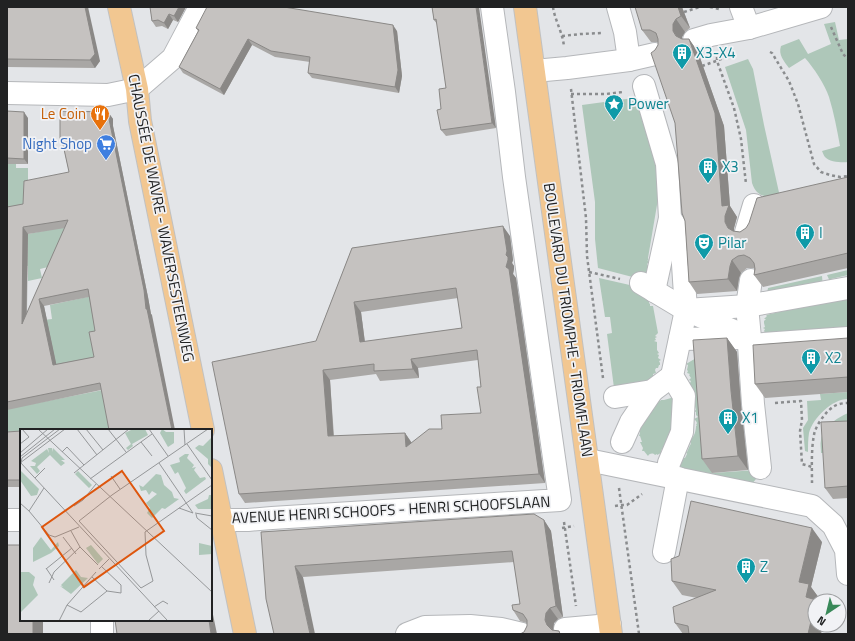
<svg xmlns="http://www.w3.org/2000/svg" width="855" height="641" font-family="'Titillium Web',sans-serif">
  <style>
    .green { fill: #aec7b9 }
    .lines { fill: none; stroke-linecap: round; stroke-linejoin: round }
    .minor-casing { stroke: #b5b7ba; stroke-width: 24 }
    .major-casing { stroke: #c1c1c1; stroke-width: 24 }
    .path { stroke: #8a8c8e; stroke-width: 2.5; stroke-dasharray: 3 3; stroke-linecap: butt }
    .minor { stroke: #fff; stroke-width: 22 }
    .major { stroke: #f2c791; stroke-width: 22 }
    .wall { fill: #a9a7a5; fill-rule: evenodd }
    .shaded-wall { fill: #8a8886 }
    .building { fill: #c5c2c0; stroke: #8a8886; fill-rule: evenodd }
    .labels { text-anchor: middle; stroke-width: 3.5; stroke-linejoin: round; paint-order: stroke }
    .culture-label { font-size: 15px; fill: #0d838f; stroke: #f1f2f5; text-anchor: start }
    .food-label { font-size: 15px; fill: #c56008; stroke: #f1f2f5; text-anchor: end }
    .shop-label { font-size: 15px; fill: #366cbe; stroke: #f1f2f5; text-anchor: end }
    .street-label { font-size: 15px; fill: #212223; stroke: #f1f2f5 }
    .inset-road { fill: none; stroke: #959799; stroke-width: 1 }
    .view { fill: #de560d; fill-opacity: 0.15; stroke: #de560d; stroke-width: 2 }
    .inset-edge { fill: none; stroke: #212223; stroke-width: 2 }
  </style>
  <rect width="100%" height="100%" fill="#e3e5e8"/>
  <g class="green">
    <path d="M835 22 839 40 848 39V162C843 163 829 162 825 157 824 156 823 153 822 151L840 146C837 130 834 113 829 97 825 85 814 68 805 58L789 68C784 61 778 55 781 46L799 39 808 54 831 44 824 24Z"/>
    <path d="M748 59 753 69 764 125 780 197C767 197 757 198 752 183L746 130 725 67Z"/>
    <path d="M641 97 655 152 659 185 658 199 648 258 649 261 647 260 649 262 647 264 649 268 645 273 644 280 598 268 595 239V202L582 105Z"/>
    <path d="M7 149H16V168H28V211L7 214Z"/>
    <path d="M68 226 56 265 40 269 42 278 28 281V266H7V241L28 234Z"/>
    <path d="M848 270V275L831 279 833 286H832L827 275Z"/>
    <path d="M822 276 823 288 820 282 771 293H767L768 288Z"/>
    <path d="M599 278 643 288 648 299V300L649 301V303L650 304V306H653L658 333 655 336 657 337 655 338 656 340 654 341 657 342V350L659 353 657 354 659 355 658 358 661 360 659 361 660 363V365H659L658 368H656L655 370 656 373 653 374V376L652 380 614 388 607 334 612 333 610 317H605Z"/>
    <path d="M92 296 113 361 58 372 35 321 52 319 50 305Z"/>
    <path d="M848 296V334H766L764 331 765 329 763 328 765 327 764 323V321L766 319H764L767 316 766 315Z"/>
    <path d="M703 354 712 473 757 470 756 479 751 485 677 468 680 463H681L682 460H683V458H685L687 454 686 452H687L690 445 691 444 690 441H691V439C694 437 696 431 696 426H697L696 425 697 423 696 421 694 419 698 417 696 415V412L694 411 696 410 689 383H690L691 381 689 380 691 378 689 375 690 374 687 373 688 371 687 370 688 365 686 364Z"/>
    <path d="M118 387 122 430H21V442L7 438V409Z"/>
    <path d="M848 392V399C832 399 813 418 809 433 808 439 808 446 808 452L805 451 803 428 808 420 807 401 821 400 820 394Z"/>
    <path d="M671 398H673C680 412 671 431 666 444H665V446L663 449 661 450V453L657 455V454L655 455C653 453 650 453 648 456L644 451H642L643 448 640 442H642L640 436H639L640 433 639 428 657 400 660 401 661 400H664Z"/>
    <path d="M848 413V433L830 453H821C821 449 820 444 821 440 823 427 837 418 848 413Z"/>
  </g>
  <g class="lines">
    <defs>
      <g id="minor">
        <path d="M618 7 625 32 629 60"/>
        <path d="M741 7 749 28"/>
        <path d="M694 40 711 35 749 28 821 7"/>
        <path d="M534 71 567 68 629 60 655 54"/>
        <path d="M644 86 667 164 670 218 681 234 686 310"/>
        <path d="M7 93 108 95 137 89 173 58 200 7"/>
        <path d="M746 232 754 205"/>
        <path d="M751 280 747 306 750 338 749 345 753 404 760 468"/>
        <path d="M641 283 686 310 750 338"/>
        <path d="M654 291 670 218"/>
        <path d="M680 339 743 338"/>
        <path d="M749 345 848 338"/>
        <path d="M615 397 652 391 672 376"/>
        <path d="M622 442 631 422 652 391"/>
        <path d="M588 460 812 506 833 525 846 550 848 574"/>
        <path d="M668 470 669 463 682 432 684 396 672 376 686 310 747 306 848 288"/>
        <path d="M7 520H21"/>
        <path d="M211 520H248L272 518 560 500 514 177 504 92 492 7"/>
        <path d="M664 552 678 478"/>
        <path d="M102 620V634"/>
        <path d="M565 629 610 625"/>
        <path d="M407 634 425 627 470 626 501 629 522 634"/>
      </g>
      <g id="major">
        <path d="M119 7 137 89 140 121 203 430"/>
        <path d="M525 7 611 634"/>
        <path d="M211 470 245 634"/>
      </g>
    </defs>
    <use href="#minor" class="minor-casing"/>
    <use href="#major" class="major-casing"/>
    <g class="path">
      <path d="M553 7C555 21 563 33 564 47"/>
      <path d="M710 7 719 9"/>
      <path d="M684 12 700 7"/>
      <path d="M831 27 843 54 848 59"/>
      <path d="M562 36 581 34 602 33"/>
      <path d="M770 52 772 53 789 81 798 104 814 164 821 172 830 175 840 177 848 176"/>
      <path d="M717 57V61L734 108 741 139 746 184"/>
      <path d="M702 66 730 56"/>
      <path d="M571 89 586 218 587 256 603 378"/>
      <path d="M571 94H606L623 92"/>
      <path d="M589 272 620 279"/>
      <path d="M775 403 801 401 802 420 800 431 802 464 812 467"/>
      <path d="M812 483C812 469 811 450 814 435 815 427 825 412 833 407 837 404 843 403 848 403"/>
      <path d="M619 488 639 634"/>
      <path d="M615 506 621 505H627L642 494"/>
      <path d="M564 522 576 606"/>
      <path d="M562 528 574 526"/>
    </g>
    <use href="#minor" class="minor"/>
    <use href="#major" class="major"/>
  </g>
  <g class="wall">
    <path d="M7 7 100 61 95 68 7 67Z"/>
    <path d="M150 7H186L178 22 173 20 168 29 162 26 156 27 152 21Z"/>
    <path d="M432 7 496 128 446 136 441 130V109L446 88 437 24 434 20Z"/>
    <path d="M682 7 690 28 685 32 682 37V39H689L698 52 724 126 730 206 737 217 734 228V231L740 232 848 177V268L763 287 754 275V268H747L741 273 739 278 737 291 697 294 689 282 685 221 675 123 655 50 658 45V42H651L642 30Z"/>
    <path d="M196 28 397 31 402 76 399 93 312 78 308 73 310 62 275 57 252 45 224 95 183 73 179 67 198 31Z"/>
    <path d="M7 111 28 118V164H7Z"/>
    <path d="M108 112 113 119V126L148 297 151 314 152 315 101 390 7 410V207L23 204 69 172 63 145 60 140ZM65 228 27 313 28 234ZM89 297 95 331 94 357 56 364 44 306Z"/>
    <path d="M510 236 513 260 512 263 514 266V269L513 274 516 278 545 483 245 503 239 494 316 341 352 248ZM458 298 462 328 365 342 361 312ZM478 360 481 387V413L442 429 412 443 405 433 334 436 330 380 376 374 380 381 419 378 418 368Z"/>
    <path d="M727 338 737 352 741 405 748 470 712 473 702 459Z"/>
    <path d="M848 338V392L765 398 755 384Z"/>
    <path d="M848 421V498L833 499 825 488Z"/>
    <path d="M21 431V487H7V432Z"/>
    <path d="M544 520 551 531 563 617 558 619 554 623 553 630 559 631 561 634H520L524 632 527 626V623L520 621 513 610 520 604 514 562 303 577 261 532Z"/>
    <path d="M822 542 811 587 819 598 815 601 821 634H683L675 623 697 598 682 595 672 581Z"/>
  </g>
  <g class="shaded-wall">
    <path d="M85 7H88L100 61 95 68 90 60Z"/>
    <path d="M179 7H186L178 22 174 16Z"/>
    <path d="M476 7H479L496 128 492 123Z"/>
    <path d="M678 7H682L690 28 681 16Z"/>
    <path d="M169 14 173 20 168 29 164 23Z"/>
    <path d="M676 19 685 32 682 37V44L673 31V24Z"/>
    <path d="M393 25 397 31 402 76 399 93 395 87Z"/>
    <path d="M248 39 252 45 224 95 220 89Z"/>
    <path d="M689 39 698 52 724 126 730 206 737 217 734 228V235L728 228 725 222Z"/>
    <path d="M24 112 28 118V164L24 159Z"/>
    <path d="M108 112 113 119V126L148 297 151 314 152 315 175 430H172L146 309 109 119Z"/>
    <path d="M503 226 510 236 513 260 512 263 514 266V269L513 274 516 278 545 483 539 474 506 267Z"/>
    <path d="M23 227 28 234 26 331 22 324Z"/>
    <path d="M732 260 741 273 739 278 737 291 728 279 730 266Z"/>
    <path d="M39 299 44 306 58 372 53 365Z"/>
    <path d="M354 302 361 312 366 351 360 342Z"/>
    <path d="M727 338 737 352 741 405 748 470 738 456 731 391Z"/>
    <path d="M411 359 418 368 419 378 413 369Z"/>
    <path d="M323 370 330 380 334 445 328 436Z"/>
    <path d="M405 433 411 442 413 456 406 447Z"/>
    <path d="M544 520 551 531 563 617 556 606Z"/>
    <path d="M812 528 822 542 811 587 819 598 818 601H815V625H823L821 634H808L806 597 799 582Z"/>
    <path d="M295 566 303 577 315 634H310Z"/>
    <path d="M211 605 217 634H211L209 620H211Z"/>
    <path d="M550 608 558 619 554 623 553 630 547 625 545 620 546 613Z"/>
    <rect x="33" y="620" width="10" height="14"/>
  </g>
  <g class="building">
    <path d="M7 7H85L95 54 90 60 7 59Z"/>
    <path d="M150 7H179L174 16 169 14 164 23 158 20 152 21Z"/>
    <path d="M207 7H284L393 25 398 70 395 87 308 73 310 57 271 51 248 39 220 89 179 67 199 30 196 28Z"/>
    <path d="M432 7H476L492 123 441 130 437 110 441 109 439 89 446 88 436 19 434 20Z"/>
    <path d="M635 7H678L681 16 676 19 673 24V31L676 36 682 39H689L715 113 722 206 729 205 725 216V222L728 228 733 231 740 232 746 228 749 223 757 198 848 177V253L754 275 755 269 754 263 750 258 744 255 738 256 732 260 730 266 728 279 689 282 685 221 682 213 675 123 651 53 655 50 658 45V39L656 33 650 30H642Z"/>
    <path d="M7 111 24 112V159L7 158Z"/>
    <path d="M60 111 108 112 109 119 144 290 146 309H147L172 430H109L100 383 7 402V207L23 204 24 181 69 172 62 140H60ZM68 220 32 301 22 324 23 227ZM88 289 95 331 89 332 94 357 53 365 39 299Z"/>
    <path d="M503 226 507 251 506 255 508 257V260L506 267 509 269 539 474 239 494 212 362 316 341 352 248ZM456 288 462 328 360 342 354 302ZM477 350 481 387H477L481 413 441 415 442 429H429L406 447 405 433 328 436 323 370 374 364V371L413 369 411 359Z"/>
    <path d="M727 338 731 391 738 456 702 459 693 340Z"/>
    <path d="M848 338V377L755 384 753 345Z"/>
    <path d="M848 421V486L825 488 821 422Z"/>
    <path d="M21 431V480H7V432Z"/>
    <path d="M691 501 812 528 799 582 809 584 806 597 816 600 808 634H689L688 626 675 623 673 607 716 590 672 581 671 559 679 556Z"/>
    <path d="M534 514 544 520 556 606 550 608 546 613 545 620 547 625 552 630 559 631 560 634H520L524 632 527 626V620L523 614 513 610 512 605 520 604 512 551 295 566 310 634H274L266 599 261 532Z"/>
    <path d="M7 545H21V620H33V634H7Z"/>
    <path d="M115 620H209L211 634H117Z"/>
  </g>
  <defs>
    <symbol id="building-pin" viewBox="-11 -11 22 30"><path d="M0 17L-7.5 6A9.5 9.5 0 1 1 7.5 6Z" fill="#0f9aa8" stroke="#f1f2f5"/><path d="M-4-6H4V6H1V3H-1V6H-4ZM-2.5-4.3h1.7v1.8h-1.7ZM.8-4.3h1.7v1.8H.8ZM-2.5-1h1.7V.8h-1.7ZM.8-1h1.7V.8H.8Z" fill="#fff"/></symbol>
    <symbol id="sight-pin" viewBox="-11 -11 22 30"><path d="M0 17L-7.5 6A9.5 9.5 0 1 1 7.5 6Z" fill="#0f9aa8" stroke="#f1f2f5"/><path d="M0-6L1.8-2.2L6-1.7L2.9 1.2L3.7 5.4L0 3.3L-3.7 5.4L-2.9 1.2L-6-1.7L-1.8-2.2Z" fill="#fff"/></symbol>
    <symbol id="restaurant-pin" viewBox="-11 -11 22 30"><path d="M0 17L-7.5 6A9.5 9.5 0 1 1 7.5 6Z" fill="#e8710a" stroke="#f1f2f5"/><path d="M-5-6h1v4h1v-4h1v4h1v-4h1v5L-1.5 .5V6h-2V.5L-5-1ZM5-6V6H3V1.5H1.5Q1.5-4 5-6Z" fill="#fff"/></symbol>
    <symbol id="supermarket-pin" viewBox="-11 -11 22 30"><path d="M0 17L-7.5 6A9.5 9.5 0 1 1 7.5 6Z" fill="#3f7fe0" stroke="#f1f2f5"/><path d="M-6-5.5h2.5l.6 2H6L4.5 2H-2.5L-4.4-4H-6ZM-1.5 3.2a1.3 1.3 0 1 0 .1 0ZM3 3.2a1.3 1.3 0 1 0 .1 0Z" fill="#fff"/></symbol>
    <symbol id="theatre-pin" viewBox="-11 -11 22 30"><path d="M0 17L-7.5 6A9.5 9.5 0 1 1 7.5 6Z" fill="#0f9aa8" stroke="#f1f2f5"/><path d="M-5-5.5Q0-4 5-5.5V0Q5 5 0 6Q-5 5-5 0ZM-3.3-2.5H-1v1.5H-3.3ZM1-2.5H3.3v1.5H1ZM-2.8 1Q0 5.5 2.8 1Z" fill="#fff"/></symbol>
  </defs>
  <g fill-rule="evenodd">
    <use href="#building-pin" x="671" y="42" width="22" height="30"/>
    <use href="#sight-pin" x="603" y="93" width="22" height="30"/>
    <use href="#restaurant-pin" x="89" y="103" width="22" height="30"/>
    <use href="#supermarket-pin" x="95" y="133" width="22" height="30"/>
    <use href="#building-pin" x="697" y="156" width="22" height="30"/>
    <use href="#building-pin" x="794" y="222" width="22" height="30"/>
    <use href="#theatre-pin" x="693" y="232" width="22" height="30"/>
    <use href="#building-pin" x="800" y="347" width="22" height="30"/>
    <use href="#building-pin" x="717" y="407" width="22" height="30"/>
    <use href="#building-pin" x="735" y="556" width="22" height="30"/>
  </g>
  <g class="labels">
    <g class="culture-label">
      <text x="696" y="58">X3-X4</text>
      <text x="628" y="109">Power</text>
      <text x="722" y="172">X3</text>
      <text x="819" y="238">I</text>
      <text x="718" y="248">Pilar</text>
      <text x="825" y="363">X2</text>
      <text x="742" y="423">X1</text>
      <text x="760" y="572">Z</text>
    </g>
    <g class="food-label">
      <text x="86" y="119">Le Coin</text>
    </g>
    <g class="shop-label">
      <text x="92" y="149">Night Shop</text>
    </g>
    <g class="street-label">
      <text transform="translate(161 218) rotate(79)" y="5">CHAUSSÉE DE WAVRE - WAVERSESTEENWEG</text>
      <text transform="translate(568 320) rotate(82)" y="5">BOULEVARD DU TRIOMPHE - TRIOMFLAAN</text>
      <text transform="translate(391 510) rotate(-3)" y="5">AVENUE HENRI SCHOOFS - HENRI SCHOOFSLAAN</text>
    </g>
  </g>
  <g transform="translate(20 429)">
    <rect width="192" height="192" fill="#e3e5e8"/>
    <path d="M113 0H125L128 6 112 15 113 17 108 21 106 19 111 15 105 4ZM142 0 146 3H154V14L148 18 140 4ZM192 8V39L188 35V30L175 19 179 16 183 17ZM28 19H32L33 23V19L45 31H41L45 34 41 37 30 26 17 38 20 42 17 45 10 37H15L16 34 11 32 27 20 29 24ZM165 25H169L167 29 174 36 172 39 176 38 174 41 180 49 185 48 186 50 166 65 164 62 166 59 158 43 155 45 150 36 160 33 159 29ZM0 41 19 60 17 66 11 67 0 51ZM58 42 72 56 69 59 55 45ZM136 45 141 46 144 56 152 63 154 69 159 70 145 80 142 79 132 89 127 84 130 79 126 74 137 65 132 62 129 66 126 61 121 62 119 56 123 58ZM189 66H192V80H178L175 76 188 70ZM21 108 31 121 38 113 39 117 31 124 13 133V119ZM179 114 192 117V125L179 126ZM71 116 83 130 78 135 66 119ZM56 141 61 148 68 149 51 165 40 157 43 158 41 156ZM0 143H9L15 148 13 156 18 166 0 184Z" fill="#aec7b9"/>
    <path class="inset-road" d="M18 0 192 163M57 0 77 26M66 0 83 21M88 0 106 23M129 0 148 27M164 0 165 16M188 0 92 66 59 92 121 159 133 152 126 126 125 103 192 56M121 13 132 27M0 15 9 8 2 0M167 15 192 51M42 23 47 18 64 36M0 24 28 0M0 28 35 0M0 33 147 191M0 34 45 0M1 34 2 29 40 0M139 34 173 84 159 79M54 44 109 0M91 47 100 60M15 49 25 39M70 50 132 5M24 59 9 82 29 106 35 108 59 98M0 74 9 82M54 77 63 71 76 55M175 84 192 87M176 85 177 89 192 101M43 108 56 125M60 118 78 136M26 139 34 151M26 140 52 119M79 140 89 130M72 148 87 162 101 164V156L81 137M29 154 34 143 60 118 51 102M47 176 61 183 87 162M134 178 143 172 148 175M39 192 47 176 76 143M128 192 139 182"/>
    <path class="view" d="M102 42 144 102 64 158 22 98Z"/>
    <rect width="192" height="192" class="inset-edge"/>
  </g>
  <rect width="855" height="641" fill="none" stroke="#212223" stroke-width="16"/>
  <g transform="translate(827 613) rotate(215)"><circle r="19" fill="#f1f2f5" stroke="#9e9fa1"/>
  <path d="M0-3L7 15L0 10L-7 15Z" fill="#398959"/>
  <text y="-6" font-size="11" font-weight="bold" text-anchor="middle" fill="#212223">N</text>
  </g>
</svg>
